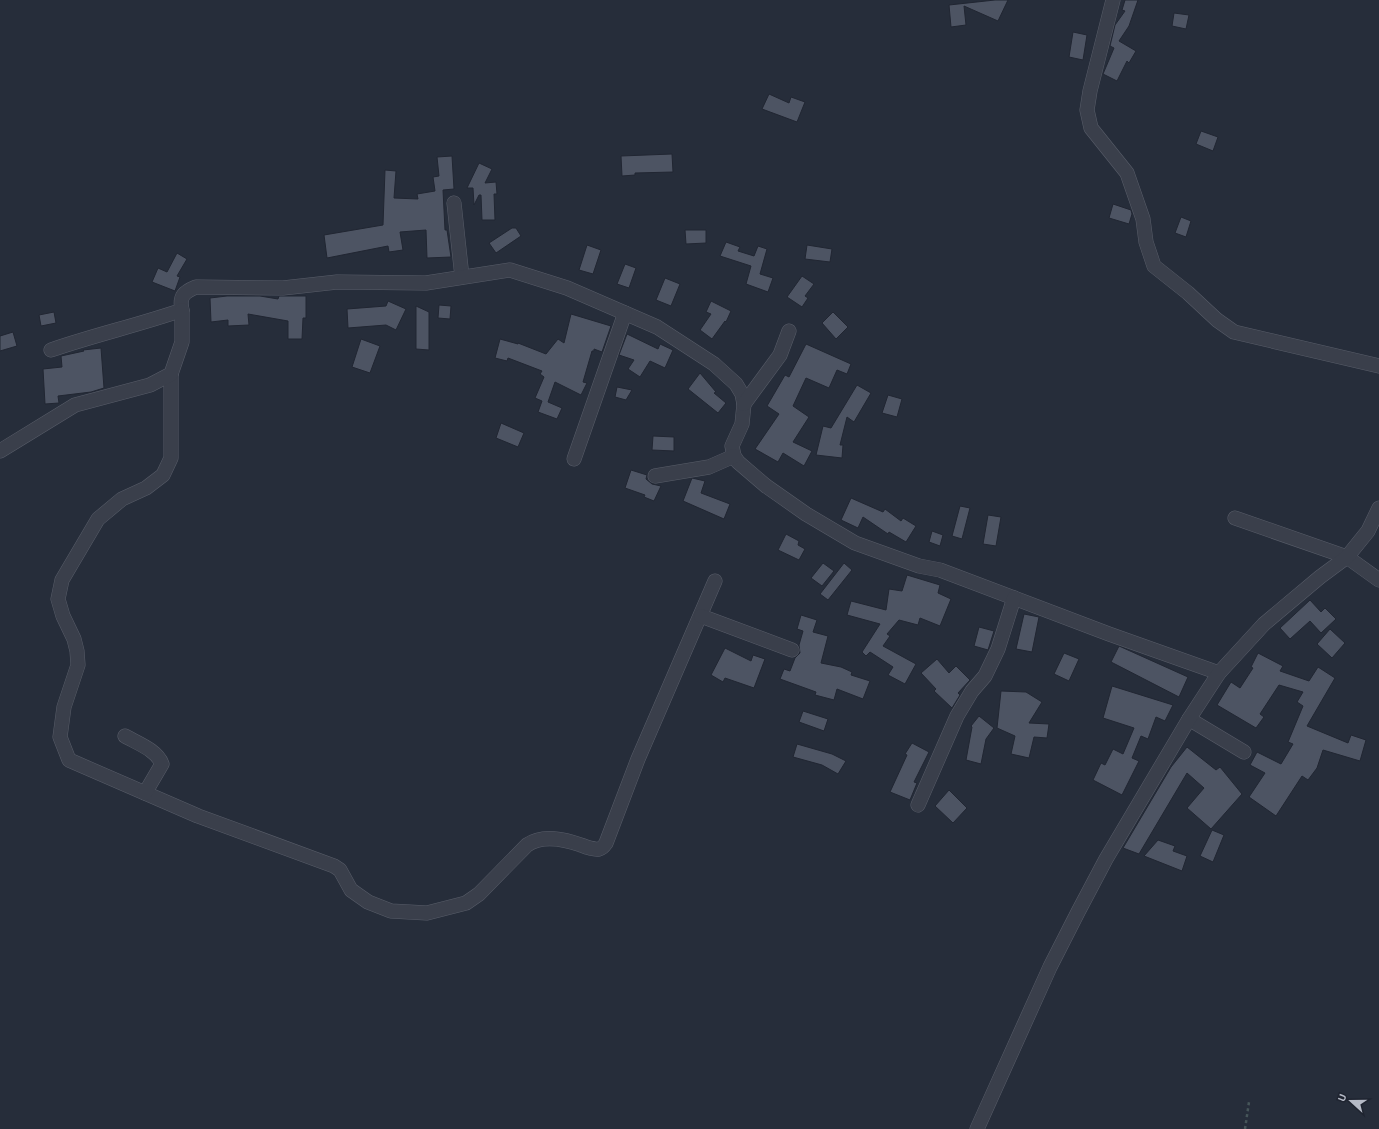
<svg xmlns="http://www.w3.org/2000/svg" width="1379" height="1129" font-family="'Alegreya Sans',sans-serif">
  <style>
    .building { fill: #4d5463; stroke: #212632 }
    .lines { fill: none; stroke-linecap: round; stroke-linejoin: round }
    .minor-casing { stroke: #585d69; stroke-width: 15 }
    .path { stroke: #465559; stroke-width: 2.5; stroke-dasharray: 3 3; stroke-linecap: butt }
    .minor { stroke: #3a3f4b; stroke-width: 14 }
  </style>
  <rect width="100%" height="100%" fill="#262d3a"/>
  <g class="building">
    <path d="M995 0H1008L998 21 964 6 966 25 951 27 949 5Z"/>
    <path d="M1125 0H1138L1129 26 1119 41 1136 51 1129 63 1127 61 1117 81 1103 74 1114 48 1110 46 1115 25 1125 11 1122 10Z"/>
    <path d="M1174 13 1189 15 1186 29 1172 26Z"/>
    <path d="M1073 32 1087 35 1083 60 1069 57Z"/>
    <path d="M769 94 789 103 791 97 805 102 797 122 762 109Z"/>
    <path d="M1201 131 1218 137 1213 151 1196 144Z"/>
    <path d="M672 154 673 172 635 173V175L622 176 621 156Z"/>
    <path d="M452 156 454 189 443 190 445 230H447L451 257 427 258 426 230 400 232 403 250 389 252 388 246 327 258 324 235 383 225 385 170 396 171 394 198 418 199 417 194 435 191 433 177 439 176 437 157Z"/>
    <path d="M479 163 492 169 485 183 496 182 497 194H494L495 220H482L481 195H479L474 205 473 188H467Z"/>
    <path d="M1113 204 1131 210 1132 214 1129 224 1109 218Z"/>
    <path d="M1181 217 1191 221 1186 237 1175 233Z"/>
    <path d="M512 228H516L521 236 496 253 489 243Z"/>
    <path d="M685 230H706V243L686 244Z"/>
    <path d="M726 242 740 247 738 251 754 256 758 246 767 249 760 274 773 278 768 292 746 284 751 266 720 256Z"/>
    <path d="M587 245 601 250 593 274 579 270Z"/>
    <path d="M807 245 832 249 830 262 805 259Z"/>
    <path d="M177 253 187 259 177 276 180 277 175 291 152 282 158 268 167 272Z"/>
    <path d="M625 264 636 268 629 288 617 284Z"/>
    <path d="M802 276 814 284 805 296 808 298 802 307 787 297Z"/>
    <path d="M665 278 680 284 671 306 656 300Z"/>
    <path d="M227 296H260L278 299 279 296H306V318H303L302 339H288V321L248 314 249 325 228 326V320L211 322 210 298Z"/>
    <path d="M388 301 406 309 396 330 386 325 348 328 347 309 386 306Z"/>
    <path d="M711 301 731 311 726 322 725 321 712 339 700 330 711 314 706 312Z"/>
    <path d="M439 305 451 306 450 319 438 318Z"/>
    <path d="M416 306 429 312V350L416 349Z"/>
    <path d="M54 312 56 323 41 326 39 315Z"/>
    <path d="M833 312 848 327 836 339 822 323Z"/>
    <path d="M571 314 611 326 602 352 594 349V351H592L583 382 587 383 581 395 555 382 548 402 562 408 557 419 538 412 542 401 535 398 544 377 540 374 542 371 508 358 507 361 495 358 500 339 518 344V343L546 354 558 339 564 343Z"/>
    <path d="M13 332 17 346 0 351V336Z"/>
    <path d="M627 334 658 349 660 344 673 350 665 368 650 361 640 377 628 369 634 360 619 355Z"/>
    <path d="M361 339 380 346 370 373 352 367Z"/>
    <path d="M806 344 851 364 847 374 837 370 829 388 806 378 793 406 809 417 793 442 812 451 804 466 783 453 778 462 755 449 779 414 767 406 785 375 789 377Z"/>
    <path d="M101 348 104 388 91 392 58 396 59 403 45 404 43 369 62 367 61 356 84 351 83 350Z"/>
    <path d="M700 373 716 392 714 393 726 403 718 413 688 389Z"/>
    <path d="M857 385 871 393 854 422 847 417 840 445H843L842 458 816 455 823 426 831 428Z"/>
    <path d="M617 387 632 390 626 400 615 397Z"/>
    <path d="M888 395 902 399 897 417 882 413Z"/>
    <path d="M501 423 524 433 518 447 496 438Z"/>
    <path d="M653 436 674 437V451L652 450Z"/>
    <path d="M631 470 647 475 646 479 652 484 661 486 654 501 644 497 645 495 625 488Z"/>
    <path d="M692 478 705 481 701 493 730 504 724 519 683 501Z"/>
    <path d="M851 498 883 512 885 509 901 521 903 518 916 526 906 542 889 532 888 534 863 517 858 528 841 520Z"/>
    <path d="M960 506 970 508 962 539 952 536Z"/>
    <path d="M988 515 1001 517 996 546 983 544Z"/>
    <path d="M932 531 943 535 940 546 929 542Z"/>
    <path d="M786 534 799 541 798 545 805 549 799 560 778 550Z"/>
    <path d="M823 563 834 571 822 586 811 578Z"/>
    <path d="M844 563 852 570 828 600 820 594Z"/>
    <path d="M907 575 940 585 938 593 951 599 940 626 920 618 918 625 899 620 887 634 890 636 883 646 916 664 905 684 888 675 893 667 870 652 866 656 862 652 880 624 847 615 851 601 886 610 889 589 902 591Z"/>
    <path d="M1310 600 1321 612 1325 608 1336 619 1321 633 1310 621 1290 639 1280 628Z"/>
    <path d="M1024 614 1039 617 1032 652 1016 649Z"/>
    <path d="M801 615 817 620 813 632 828 636 821 663 841 667 852 672 851 675 870 681 863 699 837 689 834 700 815 695 816 692 780 679 784 669 790 671 795 658 800 653 799 645 803 631 797 629Z"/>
    <path d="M979 627 994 631 988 650 974 646Z"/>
    <path d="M1330 629 1345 643 1332 658 1317 644Z"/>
    <path d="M1119 646 1188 677 1179 697 1111 662Z"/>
    <path d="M725 648 751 661 753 655 765 659 754 688 725 678 723 682 711 675Z"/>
    <path d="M1064 653 1079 659 1069 681 1054 674Z"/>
    <path d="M1258 653 1283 666 1280 671 1309 681 1318 667 1335 678 1307 726 1348 743 1351 735 1366 740 1360 761 1323 750 1317 768 1308 780 1302 776 1276 816 1249 797 1265 773 1250 765 1257 752 1281 764 1293 744 1288 742 1303 706 1297 702 1303 692 1279 685 1260 714 1264 717 1256 728 1217 705 1231 682 1240 688 1253 668 1251 667Z"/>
    <path d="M937 659 949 673 956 666 970 680 958 693 960 695 952 708 934 691 936 689 921 673Z"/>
    <path d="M1112 686 1173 705 1165 721 1156 717 1148 739 1141 736 1132 758 1139 761 1122 795 1093 780 1101 763 1105 765 1113 749 1123 754 1134 728 1103 718Z"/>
    <path d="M1001 691 1026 692 1042 702 1029 723 1049 724 1047 738 1034 737 1029 758 1011 754 1015 736 997 728Z"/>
    <path d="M803 711 828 719 824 731 799 722Z"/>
    <path d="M979 716 994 728 986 739 981 764 966 760 972 727 971 726Z"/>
    <path d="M912 743 929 752 914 782 917 783 910 800 890 792 907 755 905 754Z"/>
    <path d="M797 744 832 754 846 761 838 774 822 765 793 757Z"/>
    <path d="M1187 747 1216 770 1220 767 1242 794 1211 829 1187 808 1204 788 1187 773 1139 854 1123 848 1171 767Z"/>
    <path d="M949 790 967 808 953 823 935 806Z"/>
    <path d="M1212 830 1224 835 1213 862 1200 856Z"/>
    <path d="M1158 840 1175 846 1173 851 1187 856 1182 871 1144 856Z"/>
  </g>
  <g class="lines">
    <defs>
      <g id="minor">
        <path d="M1113 0 1090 91 1087 110 1091 128 1127 173 1143 219 1146 242 1154 266 1188 293 1217 320 1234 332 1379 366"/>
        <path d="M454 203 462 277"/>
        <path d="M51 350C94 335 139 325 182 310 179 296 184 292 196 287L283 288 337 282 426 283 510 270 567 288 657 327 714 364 736 384 742 394 744 404 742 424 732 446 734 456 738 462 766 486 806 514 855 543 919 566 940 570 1109 634 1219 673"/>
        <path d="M171 374V458L163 475 146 488 122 499 98 519 62 580 58 599 63 616 74 639 77 651 78 665 64 707 60 737 69 760 198 816 334 866 340 870 351 890 368 902 391 911 427 913 466 903 479 894 527 845C543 834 564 839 581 845 586 847 593 850 599 849 603 848 604 846 606 843L638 759 715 581"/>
        <path d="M744 404 780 355 789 331"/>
        <path d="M0 451 75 405 150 385 171 374 182 342V310"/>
        <path d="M574 459 625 313"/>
        <path d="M655 476 709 467 734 456"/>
        <path d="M1235 518 1347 557 1379 580"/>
        <path d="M701 616 792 650"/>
        <path d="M1189 719 1244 752"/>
        <path d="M125 736C137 743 157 750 162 764L145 793"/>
        <path d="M918 805 957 716 972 691 985 676 998 649 1014 598"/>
        <path d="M977 1129 1050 967 1078 912 1106 859 1189 719 1219 673 1264 624 1320 577 1347 557 1368 531 1379 508"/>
      </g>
    </defs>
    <use href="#minor" class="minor-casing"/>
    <path class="path" d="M1245 1129 1249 1102"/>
    <use href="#minor" class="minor"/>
  </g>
  <g transform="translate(1351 1101) rotate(291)" stroke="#1f2430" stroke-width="3" paint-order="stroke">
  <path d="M0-3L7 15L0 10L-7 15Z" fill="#b5bac6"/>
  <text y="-6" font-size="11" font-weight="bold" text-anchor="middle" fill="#b5bac6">U</text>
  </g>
</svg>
